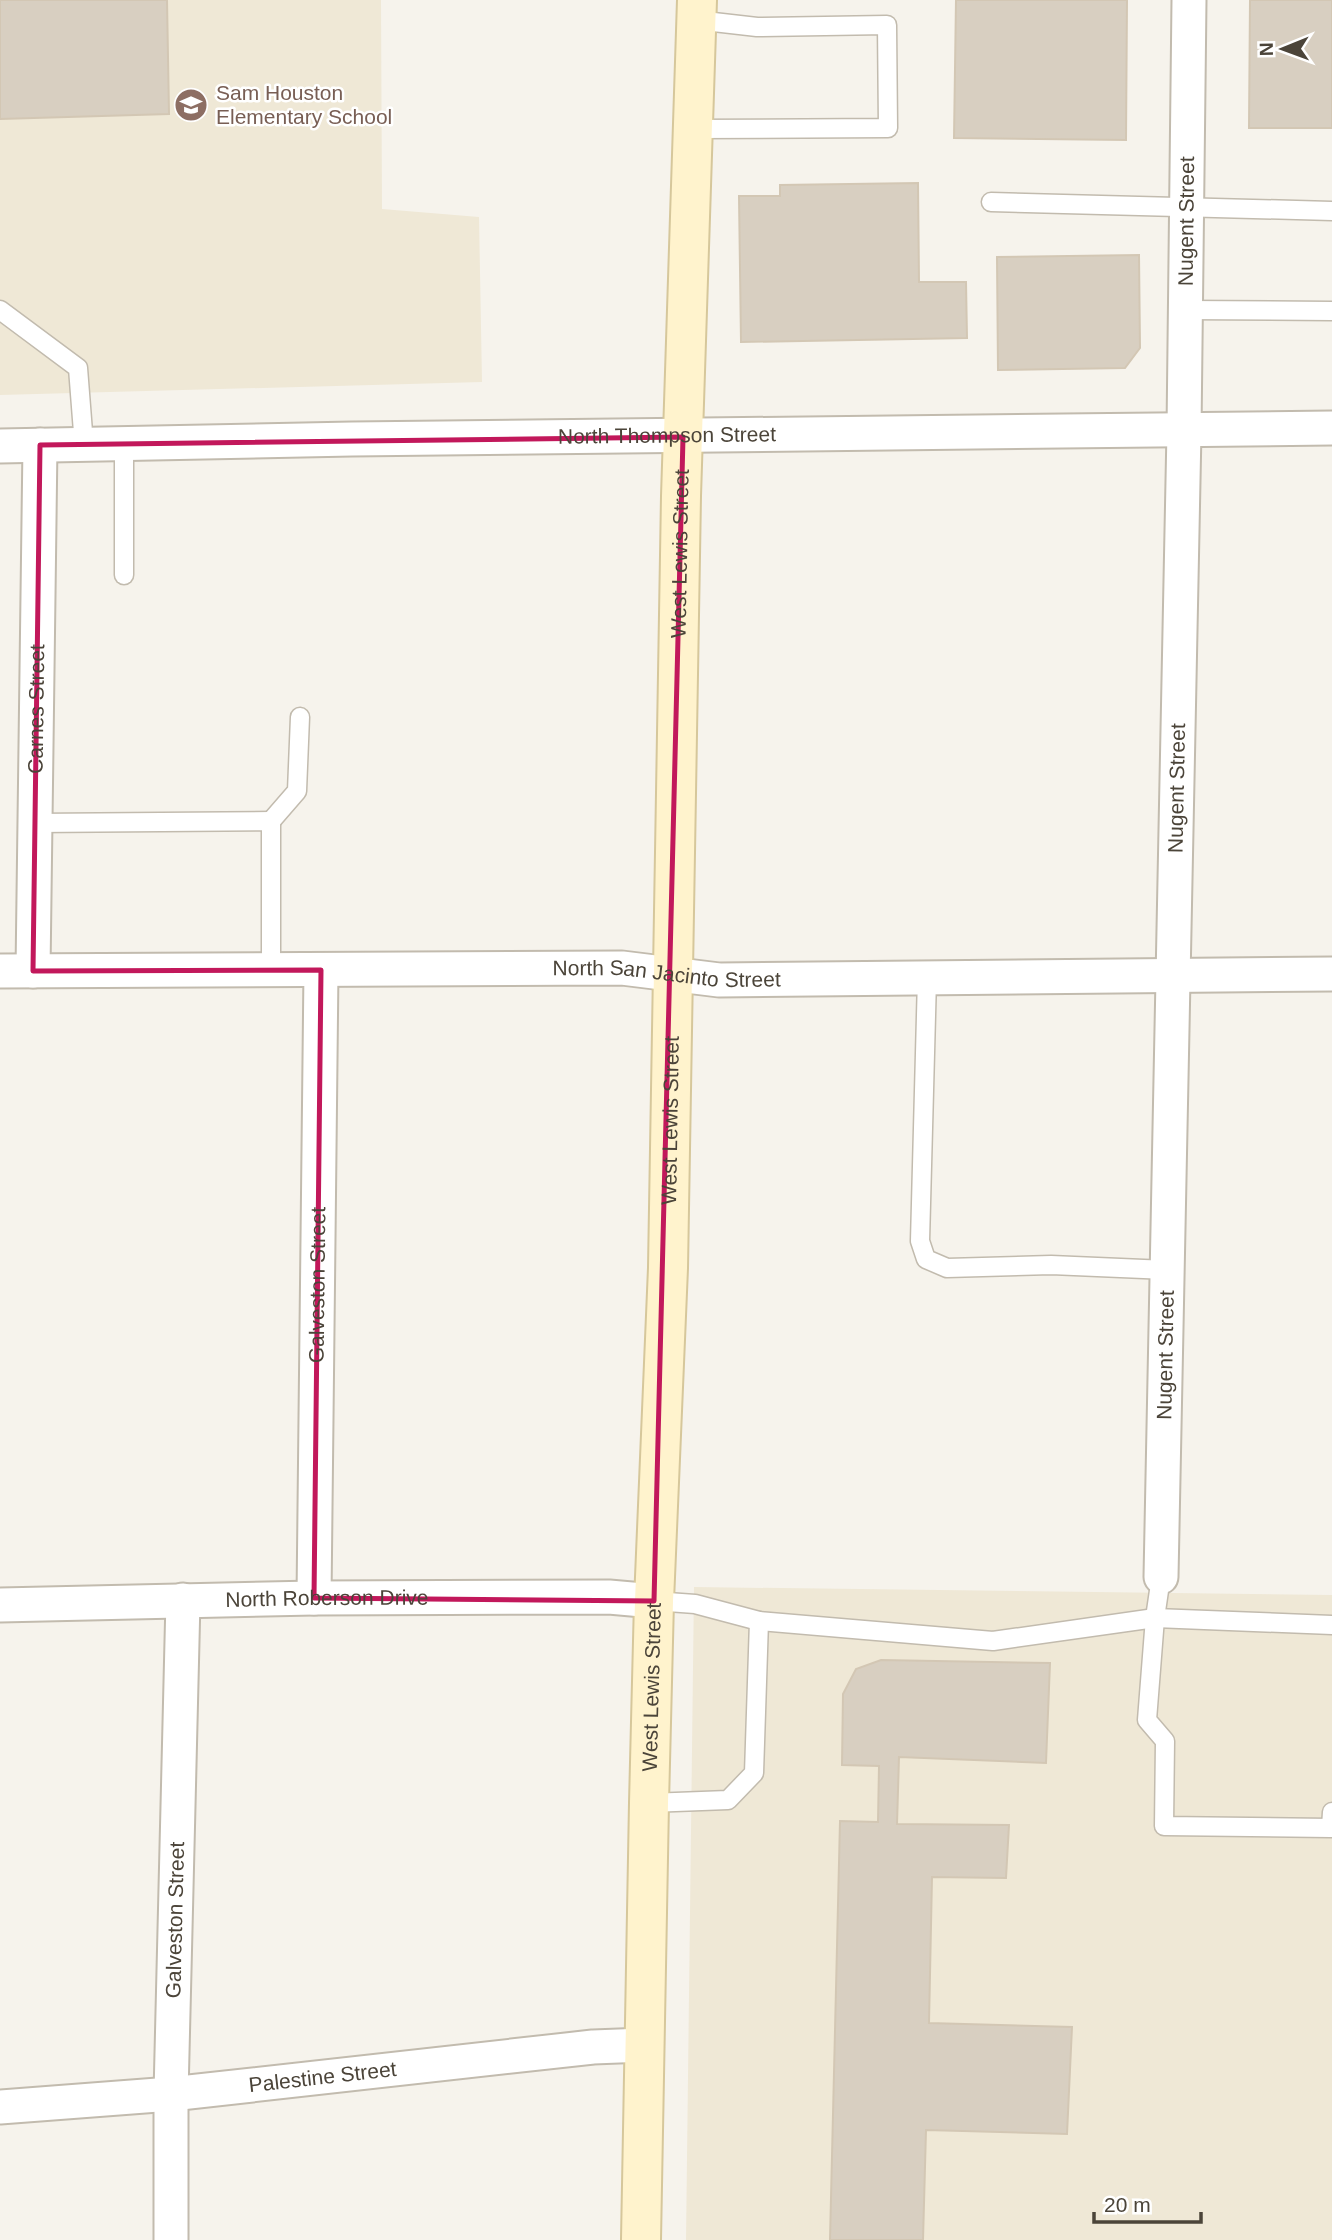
<svg xmlns="http://www.w3.org/2000/svg" width="1332" height="2240" font-family="Arial,sans-serif">
  <style>
    .education { fill: #efe8d6 }
    .building { fill: #d8cfc1; stroke: #d3c7b4; stroke-width: 2 }
    .lines { fill: none; stroke-linecap: round; stroke-linejoin: round }
    .lane-casing { stroke: #c2bbae; stroke-width: 21 }
    .street-casing { stroke: #c2bbae; stroke-width: 37 }
    .secondary-casing { stroke: #d6c79b; stroke-width: 42 }
    .lane { stroke: #fff; stroke-width: 18 }
    .street { stroke: #fff; stroke-width: 33 }
    .secondary { stroke: #fff3cd; stroke-width: 38 }
    .marked { fill: none; stroke: #c2185b; stroke-width: 5; stroke-linejoin: round }
    .labels { text-anchor: middle; stroke-width: 5; stroke-linejoin: round; paint-order: stroke }
    .education-label { font-size: 21px; fill: #785e54; stroke: #fff; text-anchor: start }
    .street-label { font-size: 21px; fill: #4b4439; stroke: #fff }
  </style>
  <rect width="100%" height="100%" fill="#f6f3ec"/>
  <g class="education">
    <path d="M0 0H381L382 209 479 217 482 382 0 395Z"/>
    <path d="M694 1587 1332 1595V2240H686Z"/>
  </g>
  <g class="building">
    <path d="M0 0H167L169 114 0 119Z"/>
    <path d="M956 0H1127L1126 140 954 138Z"/>
    <path d="M1250 0H1332V128H1249Z"/>
    <path d="M918 183 919 282H966L967 338 741 342 739 196H780V185Z"/>
    <path d="M1139 255 1140 348 1125 368 998 370 997 257Z"/>
    <path d="M881 1660 1050 1663 1046 1763 899 1757 897 1824 1009 1825 1006 1878 932 1877 929 2023 1072 2027 1067 2134 926 2130 923 2240H830L840 1821 878 1822 879 1766 842 1765 843 1694 856 1669Z"/>
  </g>
  <g class="lines">
    <defs>
      <g id="lane">
        <path d="M693 129 888 128 887 25 757 27 696 20"/>
        <path d="M991 202 1332 211"/>
        <path d="M0 310 78 368 84 445"/>
        <path d="M1185 310 1332 311"/>
        <path d="M124 443V575"/>
        <path d="M271 821 297 791 300 717"/>
        <path d="M35 823 271 821V970"/>
        <path d="M927 978 920 1241 926 1259 947 1268 1051 1265 1167 1270"/>
        <path d="M1161 1577 1155 1618 1147 1720 1165 1741 1164 1826 1331 1828 1332 1812"/>
        <path d="M654 1601 695 1604 759 1621 993 1641 1155 1618 1332 1625"/>
        <path d="M649 1803 728 1800 754 1773 759 1621"/>
      </g>
      <g id="street">
        <path id="s1" d="M0 446 352 439 1332 428"/>
        <path id="s2" d="M0 971 622 968 719 980 1332 974"/>
        <path id="s3" d="M33 971 40 445"/>
        <path id="s4" d="M1161 1577 1184 431 1189 0"/>
        <path id="s5" d="M314 1598 321 970"/>
        <path id="s6" d="M0 1605 314 1598 609 1597 654 1601"/>
        <path id="s7" d="M0 2107 171 2094 593 2047 645 2045"/>
        <path id="s8" d="M171 2240V2094L183 1600"/>
      </g>
      <g id="secondary">
        <path id="s9" d="M641 2240 649 1803 654 1601 668 1268 681 496 697 0"/>
      </g>
    </defs>
    <use href="#lane" class="lane-casing"/>
    <use href="#street" class="street-casing"/>
    <use href="#secondary" class="secondary-casing"/>
    <use href="#lane" class="lane"/>
    <use href="#street" class="street"/>
    <use href="#secondary" class="secondary"/>
  </g>
  <path class="marked" d="M683 437 654 1601 314 1598 321 970 33 971 40 445Z"/>
  <defs>
    <symbol id="school-disc" viewBox="-11 -11 22 22"><circle r="9.5" fill="#8d6e63" stroke="#fff"/><path d="M0-5L7-2L0 1L-7-2ZM-4 1L0 2.5L4 1V4Q0 6-4 4Z" fill="#fff"/></symbol>
  </defs>
  <g fill-rule="evenodd">
    <use href="#school-disc" x="172" y="86" width="38" height="38"/>
  </g>
  <g class="labels">
    <g class="education-label">
      <text x="216" y="100">Sam Houston<tspan x="216" dy="24">Elementary School</tspan></text>
    </g>
    <g class="street-label">
      <text dy="7" stroke="none"><textPath href="#s4" startOffset="1356">Nugent Street</textPath></text>
      <text dy="7" stroke="none"><textPath href="#s1" startOffset="667">North Thompson Street</textPath></text>
      <text dy="7" stroke="none"><textPath href="#s9" startOffset="1687">West Lewis Street</textPath></text>
      <text dy="7" stroke="none"><textPath href="#s3" startOffset="262">Carnes Street</textPath></text>
      <text dy="7" stroke="none"><textPath href="#s4" startOffset="789">Nugent Street</textPath></text>
      <text dy="7" stroke="none"><textPath href="#s2" startOffset="667">North San Jacinto Street</textPath></text>
      <text dy="7" stroke="none"><textPath href="#s9" startOffset="1120">West Lewis Street</textPath></text>
      <text dy="7" stroke="none"><textPath href="#s5" startOffset="313">Galveston Street</textPath></text>
      <text dy="7" stroke="none"><textPath href="#s4" startOffset="222">Nugent Street</textPath></text>
      <text dy="7" stroke="none"><textPath href="#s6" startOffset="327">North Roberson Drive</textPath></text>
      <text dy="7" stroke="none"><textPath href="#s9" startOffset="553">West Lewis Street</textPath></text>
      <text dy="7" stroke="none"><textPath href="#s8" startOffset="320">Galveston Street</textPath></text>
      <text dy="7" stroke="none"><textPath href="#s7" startOffset="324">Palestine Street</textPath></text>
    </g>
  </g>
  <g transform="translate(1283 49) rotate(269)" stroke="#ffffff" stroke-width="5" paint-order="stroke">
  <path d="M0-5L12 26L0 18L-12 26Z" fill="#4b4439"/>
  <text y="-10" font-size="19" font-weight="bold" text-anchor="middle" fill="#4b4439">N</text>
  </g>
  <path d="M1094 2212v10h107v-10" fill="none" stroke="#4b4439" stroke-width="3.5"/>
  <text x="1104" y="2212" font-size="21" fill="#4b4439" stroke="#ffffff" stroke-width="5" paint-order="stroke">20 m</text>
</svg>
